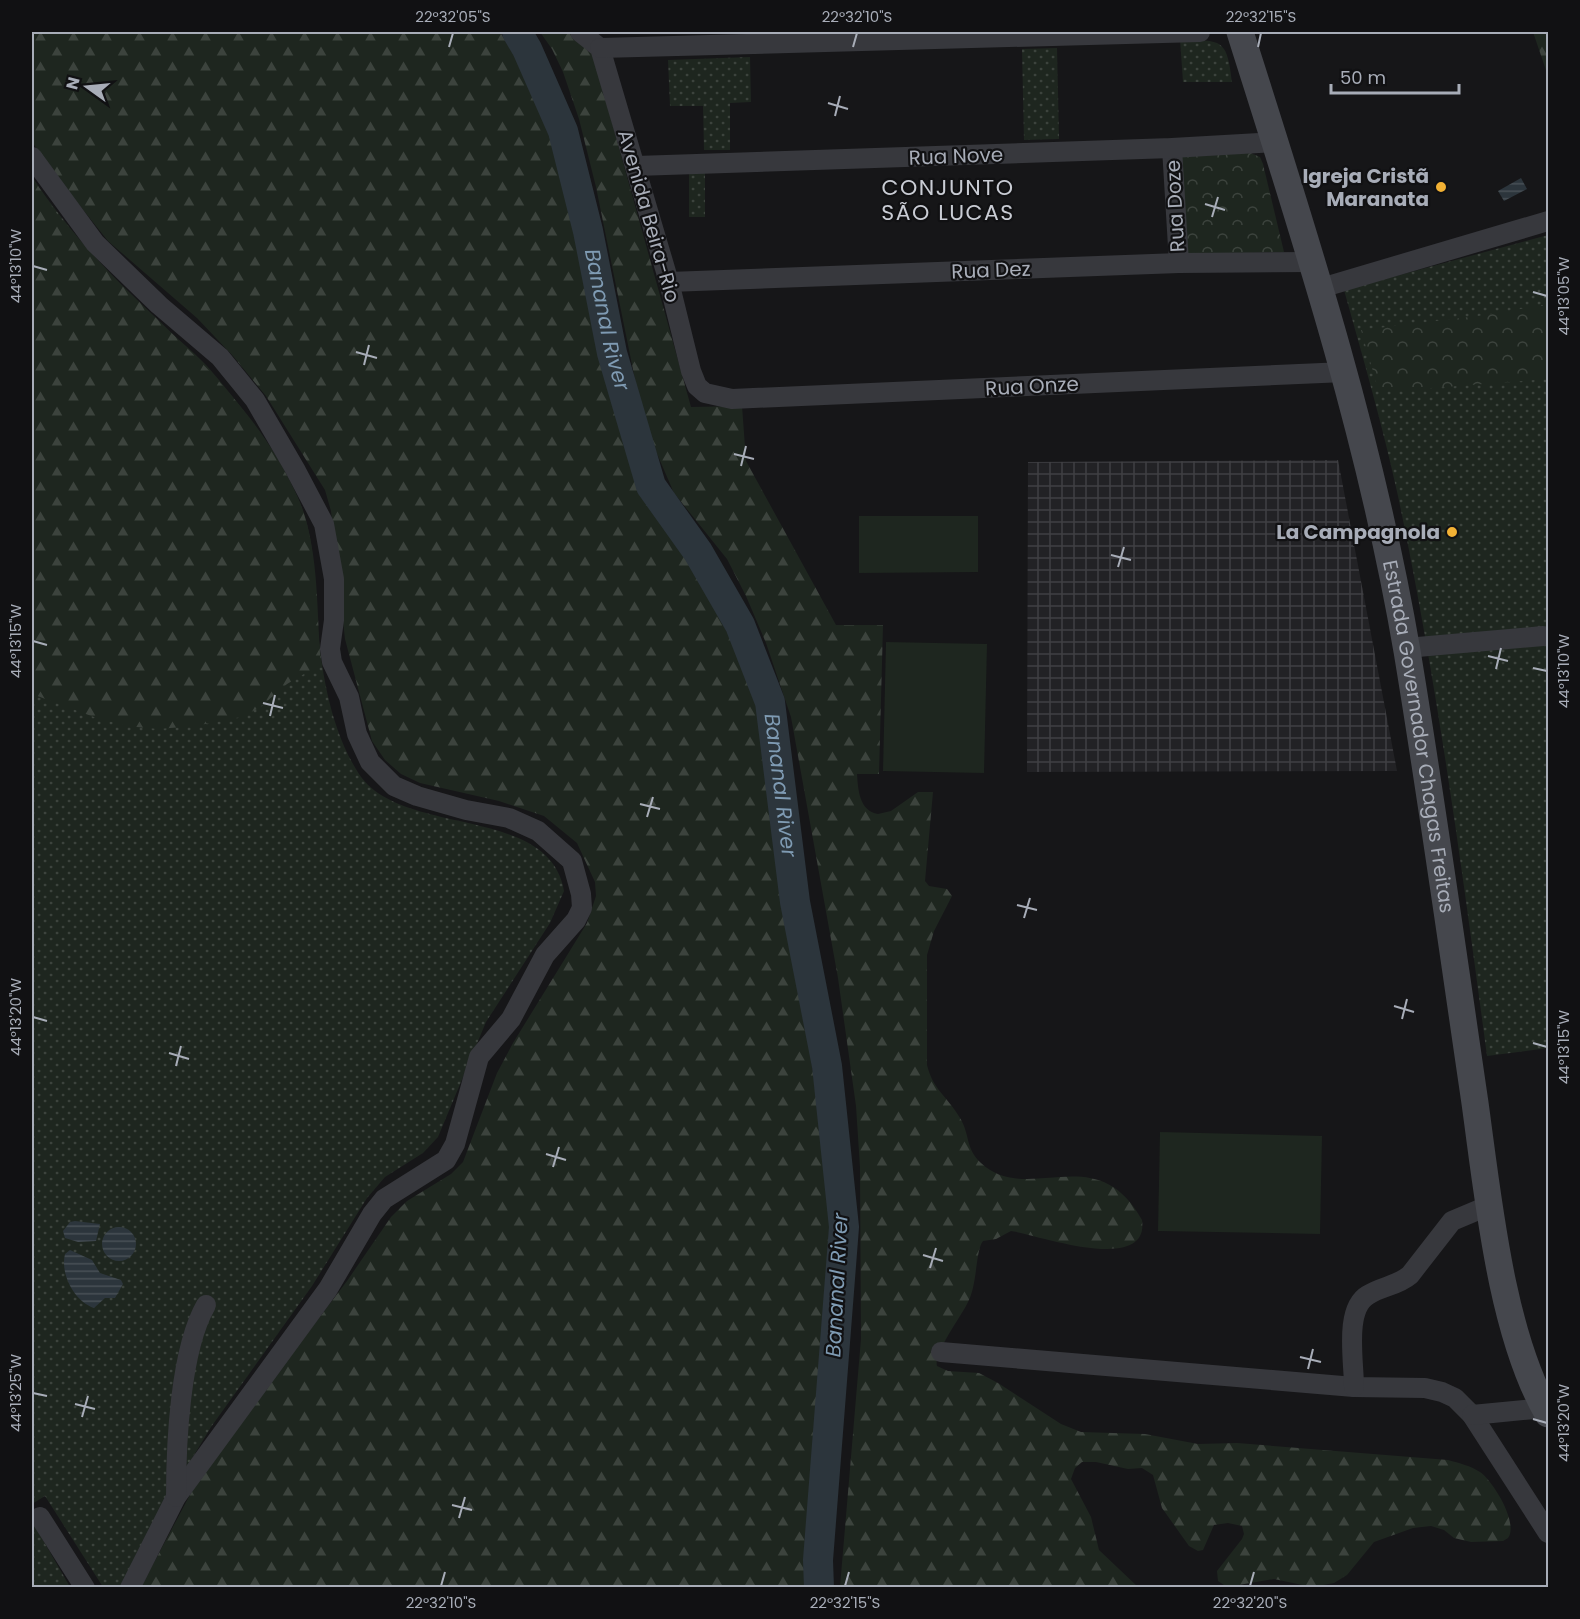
<svg xmlns="http://www.w3.org/2000/svg" width="1580" height="1619" font-family="Poppins,sans-serif">
  <style>
    .industrial { fill: url(#industrial-grid) }
    .grass { fill: url(#grass-dots) }
    .forest { fill: url(#forest-firs) }
    .park { fill: url(#park-crowns) }
    .garden { fill: #1e261f }
    .water { fill: url(#water-rules) }
    .lines { fill: none; stroke-linecap: round; stroke-linejoin: round }
    .river { stroke: #2c353c; stroke-width: 30 }
    .street { stroke: #37383d; stroke-width: 20 }
    .secondary { stroke: #45474d; stroke-width: 27 }
    .ticks { fill: none; stroke: #a8adb8; stroke-width: 2 }
    .poi-dot { fill: #f2b134; stroke: #111113; stroke-width: 2 }
    .labels { text-anchor: middle; stroke-width: 4.5; stroke-linejoin: round; paint-order: stroke }
    .street-label { font-size: 20px; fill: #a8adb8; stroke: #111113 }
    .poi-label { font-size: 20px; font-weight: bold; fill: #a8adb8; stroke: #111113; text-anchor: end }
    .water-label { font-size: 21px; font-style: italic; fill: #7f9bb3; stroke: #111113 }
    .quarter-label { font-size: 22px; letter-spacing: 1.5px; fill: #c9ccd4; stroke: #111113 }
    .neatline { fill: none; stroke: #a8adb8; stroke-width: 2 }
    .ticks-label { font-size: 15px; text-anchor: middle; fill: #a8adb8 }
  </style>
  <defs>
    <pattern id="industrial-grid" width="8" height="8" patternUnits="userSpaceOnUse" patternTransform="scale(1.5)"><rect width="8" height="8" fill="#222225"/><path d="M0 4h8M4 0v8" fill="none" stroke="#3f3f43"/></pattern>
    <pattern id="grass-dots" width="8" height="8" patternUnits="userSpaceOnUse" patternTransform="scale(1.5)"><rect width="8" height="8" fill="#1e261f"/><path d="M2 2h.1M6 6h.1" fill="none" stroke="#3c433d" stroke-width="1.8" stroke-linecap="round"/></pattern>
    <pattern id="forest-firs" width="22" height="20" patternUnits="userSpaceOnUse" patternTransform="scale(1.5)"><rect width="22" height="20" fill="#1e261f"/><path d="M5 1l3.5 6h-7zM16 11l3.5 6h-7z" fill="#3c433d"/></pattern>
    <pattern id="park-crowns" width="20" height="18" patternUnits="userSpaceOnUse" patternTransform="scale(1.5)"><rect width="20" height="18" fill="#1e261f"/><path d="M2 6a3 3 0 1 1 6 0M12 15a3 3 0 1 1 6 0" fill="none" stroke="#3c433d"/></pattern>
    <pattern id="water-rules" width="6" height="5" patternUnits="userSpaceOnUse" patternTransform="scale(1.5)"><rect width="6" height="5" fill="#2c353c"/><path d="M0 2.5h6" fill="none" stroke="#485056"/></pattern>
  </defs>
  <rect width="100%" height="100%" fill="#161618"/>
  <path class="industrial" d="M1338 460 1397 771 1027 772 1028 462Z"/>
  <g class="grass">
    <path d="M1180 39C1222 41 1227 38 1232 82H1183Z"/>
    <path d="M1057 48 1059 139 1024 140 1022 49Z"/>
    <path d="M750 57 751 102 730 103V150H704L703 106H670L668 60Z"/>
    <rect x="689" y="173" width="16" height="44"/>
    <path d="M32 177C67 229 109 274 154 317 171 334 191 349 207 366 241 405 274 449 297 496 315 533 314 577 317 618 321 670 330 729 359 774 401 838 550 804 564 891L550 923 486 1022 438 1137 423 1153 385 1177 367 1198 312 1286 211 1427 182 1475 123 1587H103L45 1496 32 1504Z"/>
    <path d="M1548 235V1048L1487 1056C1462 869 1437 681 1398 496 1383 427 1363 358 1344 290Z"/>
    <path d="M32 1521 70 1587H32Z"/>
  </g>
  <g class="forest">
    <path d="M32 32H500L534 87 557 144 598 341 635 480 689 562 727 632 754 689 763 720 770 753 778 853 813 1072 830 1217 804 1587H141L200 1476 347 1281 391 1217 407 1201 451 1174 463 1162 497 1073 513 1043 587 923 596 896 595 882 577 843 544 816 499 801 420 783 401 774 385 760 372 741 345 639 331 511 325 490 266 396 233 356 197 318 108 241 41 157 32 141Z"/>
    <path d="M540 32H572L588 47 594 58 691 407 742 406 746 461 836 625H883L879 774H857C858 789 859 811 878 814L891 811 918 792H933L925 881 929 886 947 889 952 896 934 931 927 955V1065C933 1090 948 1097 960 1118 970 1134 965 1148 981 1163 1028 1207 1096 1137 1142 1220 1150 1276 1035 1234 1011 1231L996 1239 983 1241C975 1251 978 1285 967 1304 960 1318 933 1354 937 1366L948 1371 979 1373 998 1383 1061 1424 1081 1432 1145 1434 1198 1444 1237 1443 1448 1460C1459 1463 1471 1466 1480 1472 1493 1481 1519 1523 1508 1538L1503 1541 1471 1542 1454 1538 1444 1530 1431 1526 1413 1528 1374 1542 1347 1575 1334 1583 1312 1587 1274 1579 1227 1587 1218 1581 1217 1571 1242 1539 1244 1534 1242 1526 1228 1523 1214 1525 1203 1550 1198 1551 1189 1546 1162 1508 1153 1475 1142 1468 1128 1469 1096 1462H1082L1075 1468 1071 1479 1091 1517 1099 1550 1138 1587H840L861 1339 860 1167 856 1106 838 978 791 717 766 643 746 596 727 559 674 493 655 449 639 399 596 187 579 119 563 72 552 49Z"/>
    <path d="M1533 32H1548V76Z"/>
    <path d="M32 177C47 199 62 223 80 243 155 323 254 395 298 498 320 549 316 610 321 664L287 684 259 708 241 717 195 726 158 729 127 726 94 717 32 694Z"/>
  </g>
  <g class="park">
    <path d="M1248 152 1260 157 1263 164 1284 252 1183 255 1177 156Z"/>
    <path d="M1548 304V379L1379 392 1361 330 1486 315Z"/>
  </g>
  <g class="garden">
    <path d="M859 516H978V572L859 573Z"/>
    <path d="M886 642 987 644 984 773 883 771Z"/>
    <path d="M1160 1132 1322 1136 1320 1234 1158 1231Z"/>
  </g>
  <g class="water">
    <path d="M1521 178 1527 189 1504 201 1498 191Z"/>
    <path d="M75 1221 100 1224 96 1241 78 1242 65 1238 63 1231 70 1222Z"/>
    <circle cx="119" cy="1244" r="17"/>
    <path d="M70 1250 92 1260 100 1273 121 1280 123 1284 115 1298H105L94 1308C74 1301 60 1274 65 1254Z"/>
  </g>
  <g class="lines">
    <path class="river" id="s1" d="M517 32 527 49 563 131 588 231 612 353 651 486 698 552 740 625 770 702 795 902 827 1066 844 1227 818 1560 819 1588"/>
    <g class="street">
      <path d="M580 32 600 48 669 282 691 371 697 386 705 393 732 399 1345 372"/>
      <path d="M600 48 1200 32"/>
      <path d="M1172 148 1179 263"/>
      <path d="M32 157 95 243 159 305 220 357 255 400 295 469 324 524 334 579V620L330 649 332 662 349 697 357 734 370 762 394 786 417 796 466 810 509 818 538 831 572 861 581 894 582 908 576 920 545 955 511 1019 479 1057 455 1144 446 1160 384 1199 372 1214 328 1289 176 1497 130 1588"/>
      <path d="M636 166 1172 148 1275 142"/>
      <path d="M669 282 1179 263 1313 262"/>
      <path d="M1321 288 1548 221"/>
      <path d="M1406 648 1543 636"/>
      <path d="M941 1352 1354 1387 1425 1388 1442 1392 1455 1398 1472 1415 1548 1533"/>
      <path d="M1354 1387C1354 1361 1344 1309 1368 1295 1382 1286 1397 1286 1410 1275L1452 1221 1490 1205"/>
      <path d="M1472 1415 1545 1408"/>
      <path d="M176 1497C176 1444 180 1350 206 1305"/>
      <path d="M40 1517 85 1588"/>
    </g>
    <path class="secondary" id="s2" d="M1240 32C1305 236 1371 440 1407 651 1432 802 1453 953 1475 1103 1488 1197 1501 1333 1548 1414"/>
  </g>
  <path class="ticks" d="M449 47 453 33M853 47 857 33M1258 47 1261 33M828 103 848 109M835 116 840 96M1205 204 1225 210M1212 217 1218 197M33 266 47 270M1533 292 1547 296M356 352 377 358M364 365 369 345M734 454 754 459M741 466 746 446M1111 555 1131 560M1118 567 1124 547M33 641 47 645M1488 656 1508 661M1533 668 1547 671M1496 669 1501 648M263 703 283 708M270 716 275 695M640 804 660 809M647 817 653 797M1017 905 1037 910M1024 918 1030 898M1394 1006 1414 1012M33 1017 47 1021M1402 1019 1407 999M1533 1043 1547 1047M169 1053 189 1059M176 1066 181 1046M546 1154 566 1160M553 1167 559 1147M923 1255 943 1261M930 1268 936 1248M1300 1357 1321 1362M1308 1369 1313 1349M33 1393 47 1396M75 1404 95 1409M82 1417 88 1396M1533 1419 1547 1423M452 1505 472 1510M459 1518 465 1497M441 1586 445 1572M845 1586 849 1572M1250 1586 1254 1572"/>
  <g class="poi-dot">
    <circle cx="1441" cy="187" r="6"/>
    <circle cx="1452" cy="532" r="6"/>
  </g>
  <g class="labels">
    <g class="street-label">
      <text transform="translate(956 156) rotate(-2)" y="7">Rua Nove</text>
      <text transform="translate(1175 206) rotate(-93)" y="7">Rua Doze</text>
      <text transform="translate(649 216) rotate(74)" y="7">Avenida Beira-Rio</text>
      <text transform="translate(991 270) rotate(-2)" y="7">Rua Dez</text>
      <text transform="translate(1032 386) rotate(-3)" y="7">Rua Onze</text>
      <text dy="7" stroke="none"><textPath href="#s2" startOffset="728">Estrada Governador Chagas Freitas</textPath></text>
    </g>
    <g class="poi-label">
      <text x="1429" y="183">Igreja Cristã<tspan x="1429" dy="23">Maranata</tspan></text>
      <text x="1440" y="539">La Campagnola</text>
    </g>
    <g class="water-label">
      <text dy="7" stroke="none"><textPath href="#s1" startOffset="303">Bananal River</textPath></text>
      <text dy="7" stroke="none"><textPath href="#s1" startOffset="807">Bananal River</textPath></text>
      <text transform="translate(837 1285) rotate(-87)" y="7">Bananal River</text>
    </g>
    <g class="quarter-label">
      <text x="948" y="195">CONJUNTO<tspan x="948" dy="25">SÃO LUCAS</tspan></text>
    </g>
  </g>
  <rect width="1580" height="1619" fill="none" stroke="#111113" stroke-width="66"/>
  <g transform="translate(87 87) rotate(285)" stroke="#111113" stroke-width="4.5" paint-order="stroke">
  <path d="M0-4.5L10 22L0 15L-10 22Z" fill="#a8adb8"/>
  <text y="-9" font-size="16" font-weight="bold" text-anchor="middle" fill="#a8adb8">N</text>
  </g>
  <path d="M1331 84v9h128v-9" fill="none" stroke="#a8adb8" stroke-width="3"/>
  <text x="1340" y="84" font-size="18" fill="#a8adb8" stroke="#111113" stroke-width="4.5" paint-order="stroke">50 m</text>
  <rect x="33" y="33" width="1514" height="1553" class="neatline"/>
  <g class="ticks-label">
    <text x="453" y="22">22°32'05"S</text>
    <text x="857" y="22">22°32'10"S</text>
    <text x="1261" y="22">22°32'15"S</text>
    <text transform="translate(16 266) rotate(-90)" y="5">44°13'10"W</text>
    <text transform="translate(1564 296) rotate(-90)" y="5">44°13'05"W</text>
    <text transform="translate(16 641) rotate(-90)" y="5">44°13'15"W</text>
    <text transform="translate(1564 671) rotate(-90)" y="5">44°13'10"W</text>
    <text transform="translate(16 1017) rotate(-90)" y="5">44°13'20"W</text>
    <text transform="translate(1564 1047) rotate(-90)" y="5">44°13'15"W</text>
    <text transform="translate(16 1393) rotate(-90)" y="5">44°13'25"W</text>
    <text transform="translate(1564 1423) rotate(-90)" y="5">44°13'20"W</text>
    <text x="441" y="1608">22°32'10"S</text>
    <text x="845" y="1608">22°32'15"S</text>
    <text x="1250" y="1608">22°32'20"S</text>
  </g>
</svg>
